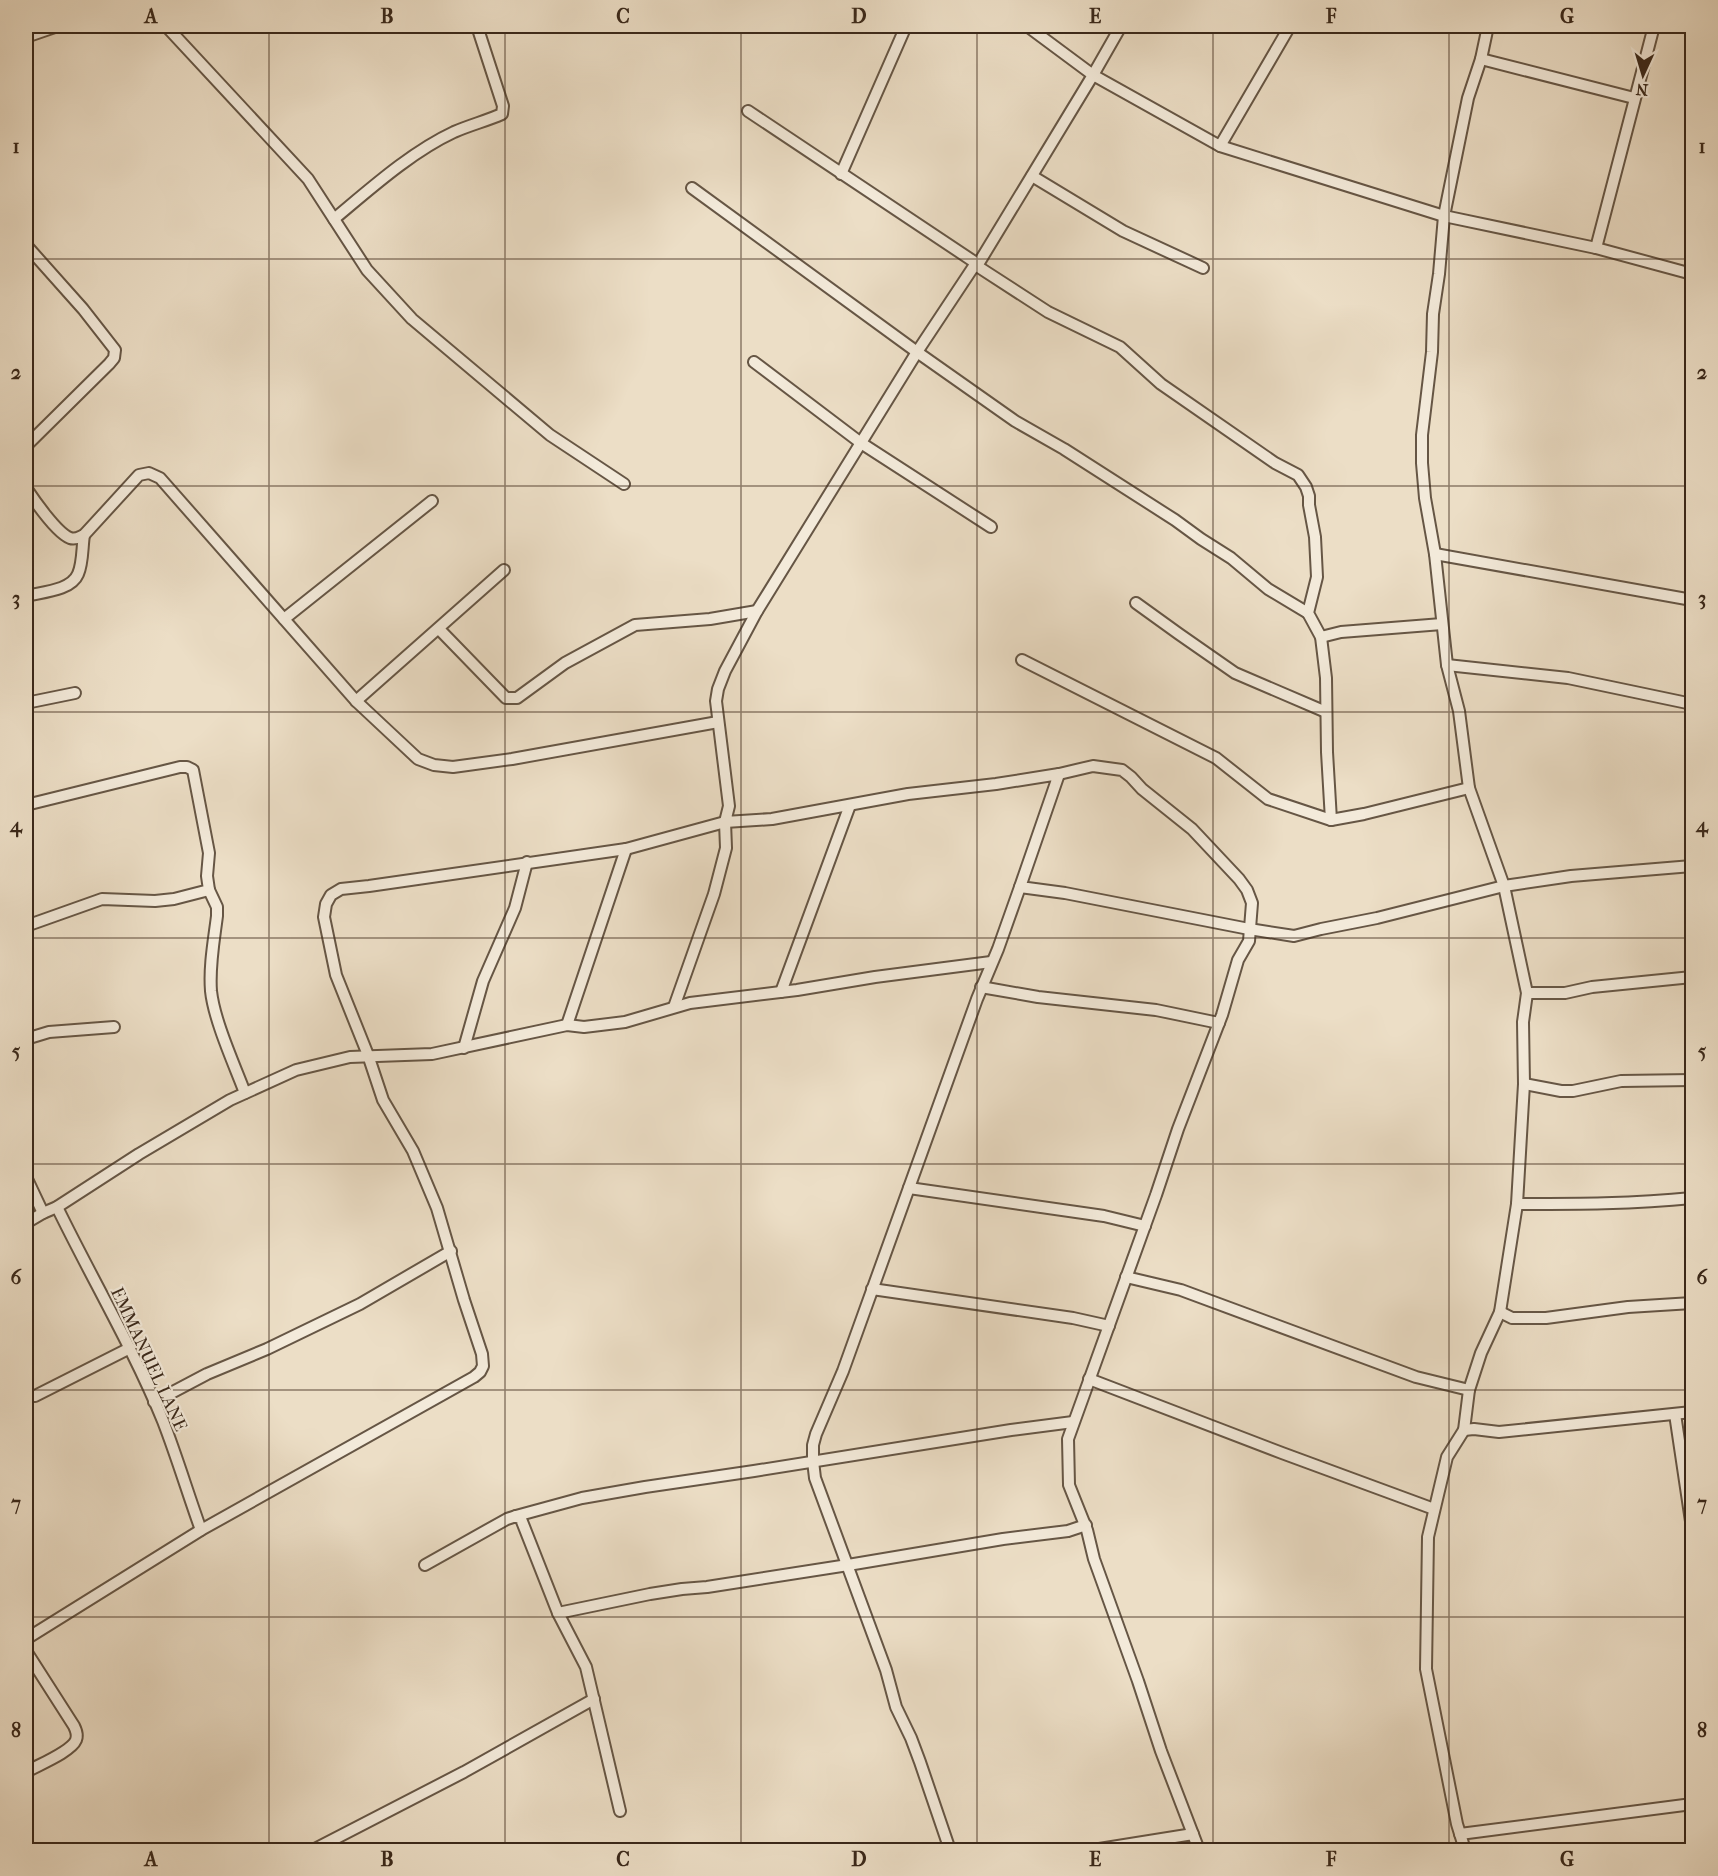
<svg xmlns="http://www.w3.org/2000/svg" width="1718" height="1876" font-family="'IM FELL French Canon',serif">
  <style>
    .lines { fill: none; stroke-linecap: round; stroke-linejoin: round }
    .minor-casing { stroke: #665645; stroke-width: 14 }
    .minor { stroke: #f3eada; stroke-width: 10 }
    .grid { fill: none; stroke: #3a281a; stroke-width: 1.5; stroke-opacity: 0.55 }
    .labels { text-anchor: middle; stroke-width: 4.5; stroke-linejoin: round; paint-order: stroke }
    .street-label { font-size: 18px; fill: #3a281a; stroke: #f3eada }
    .neatline { fill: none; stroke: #3a281a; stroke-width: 2 }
    .grid-label { font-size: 20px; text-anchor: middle; font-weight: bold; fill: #3a281a }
  </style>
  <rect width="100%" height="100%" fill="#ecdec6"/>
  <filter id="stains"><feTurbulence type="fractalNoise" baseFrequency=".00333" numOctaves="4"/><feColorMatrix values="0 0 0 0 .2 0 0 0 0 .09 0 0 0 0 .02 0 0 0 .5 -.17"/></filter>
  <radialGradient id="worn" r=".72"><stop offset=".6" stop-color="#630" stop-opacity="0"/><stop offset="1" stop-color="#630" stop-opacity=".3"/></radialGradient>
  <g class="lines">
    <defs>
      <g id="minor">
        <path d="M166 26 308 179 367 270 412 319 550 435 624 484"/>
        <path d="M1027 26 1093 75 1220 146 1444 216 1596 248 1692 274"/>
        <path d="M1121 26 1093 75 977 266 976 263 917 352 757 611 725 671 718 689 716 701 729 806 725 822 772 819 908 794 996 784 1059 774 1020 887 1065 893 1249 929 1294 936 1321 929 1377 918 1504 886 1571 876 1692 866"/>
        <path d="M26 37 58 26"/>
        <path d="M1481 59 1634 98"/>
        <path d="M748 111 976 263"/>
        <path d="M1220 146 1290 26"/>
        <path d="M841 174 906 26"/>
        <path d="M1032 176 1123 231 1203 268"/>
        <path d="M692 188 917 352 1015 421 1064 449 1175 520 1201 539 1231 558 1268 589 1308 613"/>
        <path d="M334 219C370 189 411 152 454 132 470 125 486 121 502 114L503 106 477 26"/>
        <path d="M26 245 83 309 115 350 114 358 109 364 26 446"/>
        <path d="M1596 248 1654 26"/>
        <path d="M977 266 1048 312 1120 347 1161 384 1275 463 1298 475 1306 487 1309 496V505L1315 537 1317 577 1308 613 1321 637 1326 678 1327 752 1331 820"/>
        <path d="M754 362 861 443 991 527"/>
        <path d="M26 488C34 500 57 533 70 538 76 540 79 537 84 535L139 475 149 473 160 478 356 701 418 759 434 765 453 767 512 759 718 722"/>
        <path d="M1435 554 1692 600"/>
        <path d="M26 596C41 592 71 591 78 574 83 563 82 547 84 535"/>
        <path d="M1136 603 1179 634 1235 673 1326 712"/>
        <path d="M284 619 432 501"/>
        <path d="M439 629 506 698H517L565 663 635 625 710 619 757 611"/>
        <path d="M1321 637 1341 632 1442 624"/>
        <path d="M1022 660 1216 758 1268 799 1331 820 1364 814 1469 788"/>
        <path d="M1447 665 1568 678 1692 704"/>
        <path d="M356 701 504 570"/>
        <path d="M26 703 75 693"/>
        <path d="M1059 774 1093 766 1122 770 1131 777 1142 789 1192 829 1239 879 1247 890 1252 903 1249 941 1238 960 1222 1015 1178 1129 1156 1195 1068 1439 1069 1485 1087 1530 1094 1559 1138 1681 1161 1751 1199 1850"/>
        <path d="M26 805 180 767H187L193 770 209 853 207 876 209 890 174 899 155 901 102 899 26 926"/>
        <path d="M209 890 217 907V916C214 940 209 966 211 991 214 1020 234 1064 245 1093"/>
        <path d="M981 987 1038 997 1156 1010 1219 1023"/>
        <path d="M781 992 850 805"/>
        <path d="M1527 993H1565L1592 987 1692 977"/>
        <path d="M567 1025 626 849"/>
        <path d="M26 1039 49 1032 114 1027"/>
        <path d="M464 1048 483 981 515 908 527 862"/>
        <path d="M1524 1084 1561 1091H1573L1621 1081 1692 1080"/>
        <path d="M26 1177 43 1213"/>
        <path d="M909 1188 1104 1216 1145 1226"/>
        <path d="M1517 1204C1575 1204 1634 1204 1692 1198"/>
        <path d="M57 1207C92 1279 133 1348 163 1421 177 1457 188 1494 201 1530"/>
        <path d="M26 1223 43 1213 57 1207 139 1154 230 1100 296 1070 350 1057 432 1054 567 1025 584 1027 625 1022 690 1003 797 990 875 977 991 962"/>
        <path d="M1126 1277 1181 1290 1416 1377 1469 1390"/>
        <path d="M872 1289 1073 1318 1109 1326"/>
        <path d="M1500 1312 1512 1318H1546L1628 1307 1692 1303"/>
        <path d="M1089 1379 1282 1453 1434 1509"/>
        <path d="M35 1396 130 1348"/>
        <path d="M154 1402 207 1374 267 1349 360 1304 451 1251"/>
        <path d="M1675 1414 1692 1528"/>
        <path d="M1464 1430 1474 1429 1499 1432 1692 1412"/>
        <path d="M516 1516 582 1498 645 1487 754 1471 1011 1430 1073 1422"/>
        <path d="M425 1565 507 1519 516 1516 521 1519 558 1613 586 1667 620 1811"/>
        <path d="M558 1613 650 1594 682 1589 707 1587 848 1565 1003 1539 1068 1531 1086 1525"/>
        <path d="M26 1639 201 1530 474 1377 480 1372 483 1366 482 1354 464 1300 437 1208 413 1151 383 1100 368 1055 336 975 324 917 326 904 331 895 341 889 369 886 626 849 725 822 726 848 714 894 674 1007"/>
        <path d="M26 1651 74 1726C76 1730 78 1735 76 1740 71 1752 38 1765 26 1772"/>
        <path d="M1460 1834 1692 1804"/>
        <path d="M313 1850 464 1772 594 1699"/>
        <path d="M950 1850 920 1762 911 1738 896 1707 886 1670 815 1478 813 1461V1445L816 1434 843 1371 977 999 998 949 1020 887"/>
        <path d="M1093 1850 1193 1834"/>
        <path d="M1465 1850 1457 1824 1426 1669 1428 1537 1447 1457 1464 1430 1469 1390 1481 1353 1500 1312 1517 1204 1524 1084 1523 1022 1527 993 1504 886 1469 788 1459 711 1447 665 1435 554 1425 498 1422 463V435L1432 352 1433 314 1439 274 1444 216 1468 98 1481 59 1488 26"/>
      </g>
    </defs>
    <use href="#minor" class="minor-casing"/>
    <use href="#minor" class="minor"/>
  </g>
  <path class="grid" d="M269 26V1850M505 26V1850M741 26V1850M977 26V1850M1213 26V1850M1449 26V1850M26 259H1692M26 486H1692M26 712H1692M26 938H1692M26 1164H1692M26 1390H1692M26 1617H1692"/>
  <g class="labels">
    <g class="street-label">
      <text transform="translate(149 1359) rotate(65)" y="6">EMMANUEL LANE</text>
    </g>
  </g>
  <rect width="1718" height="1876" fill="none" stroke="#ecdec6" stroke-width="66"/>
  <g transform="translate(1643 75) rotate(184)" stroke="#f3eada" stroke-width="4.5" paint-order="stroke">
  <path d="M0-4.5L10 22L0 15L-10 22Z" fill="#3a281a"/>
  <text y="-9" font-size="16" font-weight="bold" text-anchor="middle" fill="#3a281a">N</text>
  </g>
  <rect x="33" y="33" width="1652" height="1810" class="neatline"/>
  <g class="grid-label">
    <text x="151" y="23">A</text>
    <text x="387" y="23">B</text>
    <text x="623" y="23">C</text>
    <text x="859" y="23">D</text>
    <text x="1095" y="23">E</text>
    <text x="1331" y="23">F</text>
    <text x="1567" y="23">G</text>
    <text x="16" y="153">1</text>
    <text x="1702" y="153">1</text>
    <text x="16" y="379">2</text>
    <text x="1702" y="379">2</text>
    <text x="16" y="605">3</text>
    <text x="1702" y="605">3</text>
    <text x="16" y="832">4</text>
    <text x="1702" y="832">4</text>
    <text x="16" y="1058">5</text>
    <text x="1702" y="1058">5</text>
    <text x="16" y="1284">6</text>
    <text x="1702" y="1284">6</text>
    <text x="16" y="1510">7</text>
    <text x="1702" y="1510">7</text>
    <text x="16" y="1737">8</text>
    <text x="1702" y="1737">8</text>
    <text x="151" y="1866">A</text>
    <text x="387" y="1866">B</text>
    <text x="623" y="1866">C</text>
    <text x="859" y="1866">D</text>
    <text x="1095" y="1866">E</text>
    <text x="1331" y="1866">F</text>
    <text x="1567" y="1866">G</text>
  </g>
  <rect width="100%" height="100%" filter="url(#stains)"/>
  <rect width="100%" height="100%" fill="url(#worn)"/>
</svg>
